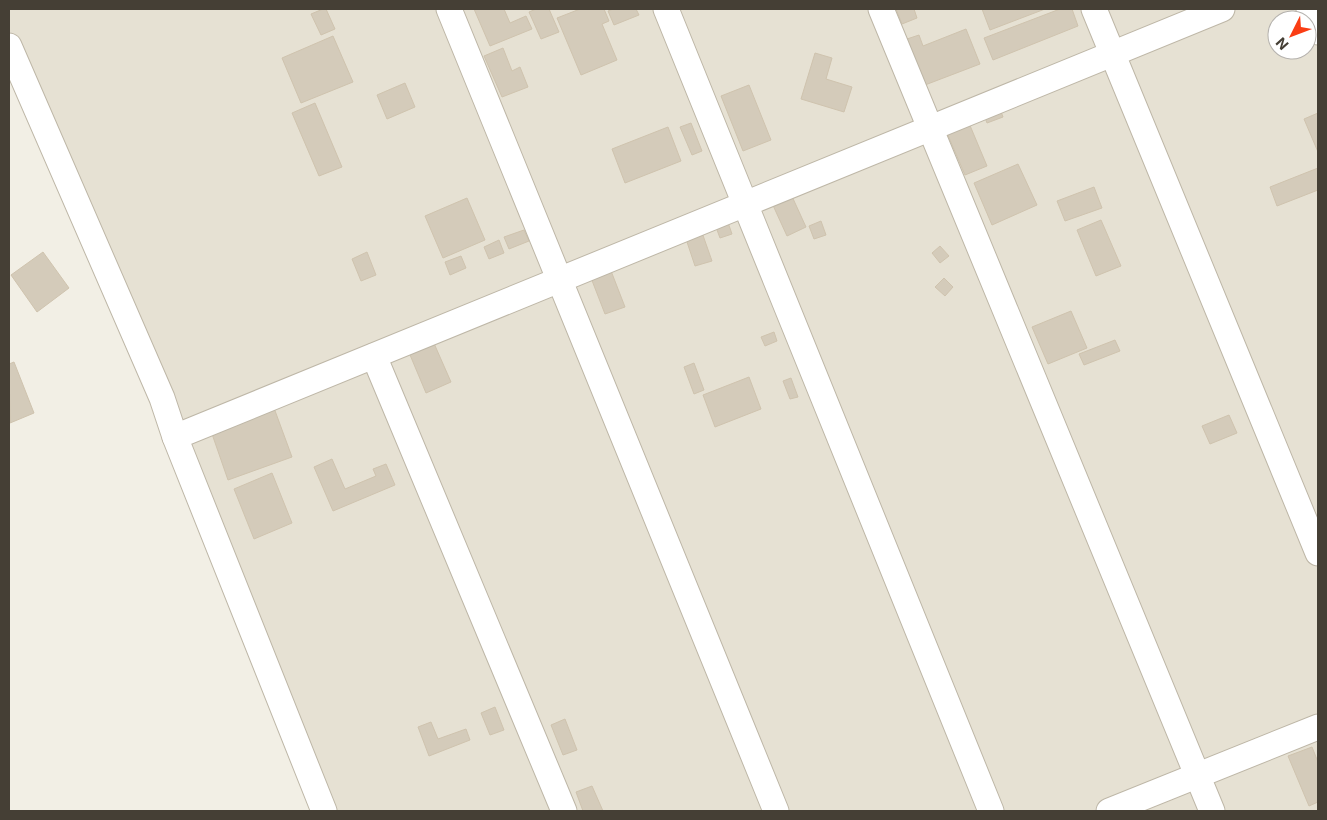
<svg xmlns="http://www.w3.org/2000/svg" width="1327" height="820" font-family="Inter,sans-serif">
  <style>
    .residential { fill: #e6e1d3; fill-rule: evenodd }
    .building { fill: #d4cbba; stroke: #cfc3ae }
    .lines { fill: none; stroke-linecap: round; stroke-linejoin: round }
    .street-casing { stroke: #beb7a7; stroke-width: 27 }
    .street { stroke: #fff; stroke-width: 25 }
  </style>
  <rect width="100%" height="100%" fill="#f2efe5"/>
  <path class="residential" d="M9 9H1318V811H324L9 46ZM1277 20H1307V50H1277Z"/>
  <g class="building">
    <path d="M323 9H326L335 29 321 35 311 14Z"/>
    <path d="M474 9H504L510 23 526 16 532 29 490 46Z"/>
    <path d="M536 9H549L559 32 541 39 529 12Z"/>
    <path d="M580 9H604L609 21 602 24 617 60 581 75 557 18Z"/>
    <path d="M613 9H636L639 15 614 25 608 11Z"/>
    <path d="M896 9H914L917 18 902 24Z"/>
    <path d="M982 9H1045L990 30Z"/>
    <path d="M1060 9H1072L1078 26 993 60 984 38Z"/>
    <path d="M966 29 980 64 925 85 907 39 919 35 923 46Z"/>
    <path d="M333 36 353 82 301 103 282 58Z"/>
    <path d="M503 48 512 71 520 67 528 87 502 97 484 56Z"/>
    <path d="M815 53 832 58 826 79 852 87 844 112 801 99Z"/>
    <path d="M405 83 415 107 387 119 377 95Z"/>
    <path d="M749 85 771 140 743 151 721 96Z"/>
    <path d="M997 101 1003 117 987 123 981 107Z"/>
    <path d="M315 103 342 167 319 176 292 113Z"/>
    <path d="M1318 113V152L1304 119Z"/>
    <path d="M966 116 987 166 965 175 944 126Z"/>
    <path d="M691 123 702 151 692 155 680 127Z"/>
    <path d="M668 127 681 161 625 183 612 149Z"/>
    <path d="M1018 164 1037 205 992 225 974 183Z"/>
    <path d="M1318 168V190L1277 206 1270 187Z"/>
    <path d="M1094 187 1102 208 1065 221 1057 201Z"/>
    <path d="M790 192 806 227 787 236 771 201Z"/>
    <path d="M467 198 485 240 443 258 425 216Z"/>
    <path d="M725 214 732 234 720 238 713 219Z"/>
    <path d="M1101 220 1121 266 1096 276 1077 230Z"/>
    <path d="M821 221 826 235 814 239 809 226Z"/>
    <path d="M699 224 712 261 695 266 683 230Z"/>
    <path d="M524 230 529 241 509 249 504 237Z"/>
    <path d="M499 240 504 253 489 259 484 247Z"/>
    <path d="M940 246 949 256 940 263 932 253Z"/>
    <path d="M43 252 69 288 37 312 11 275Z"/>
    <path d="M367 252 376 275 361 281 352 259Z"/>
    <path d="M461 256 466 268 450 275 445 262Z"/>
    <path d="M606 258 625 307 605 314 586 265Z"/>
    <path d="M944 278 953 287 945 296 935 287Z"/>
    <path d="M1071 311 1087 348 1048 364 1032 327Z"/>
    <path d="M429 332 451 382 426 393 405 343Z"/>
    <path d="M774 332 777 341 765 346 761 337Z"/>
    <path d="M1115 340 1120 351 1084 365 1079 354Z"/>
    <path d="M14 362 34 413 10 423 9 364Z"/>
    <path d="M694 363 704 390 694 394 684 367Z"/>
    <path d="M749 377 761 409 715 427 703 395Z"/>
    <path d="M791 378 798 397 790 399 783 381Z"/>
    <path d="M274 408 292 457 228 480 211 431Z"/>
    <path d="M1229 415 1237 433 1210 444 1202 426Z"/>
    <path d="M332 459 345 489 376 476 373 469 386 464 395 485 333 511 314 467Z"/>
    <path d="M272 473 292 523 254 539 234 489Z"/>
    <path d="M495 707 504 730 490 735 481 713Z"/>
    <path d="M565 719 577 750 563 755 551 725Z"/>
    <path d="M431 722 438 739 466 729 470 740 429 756 418 727Z"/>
    <path d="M1312 747 1318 762V802L1309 806 1288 756Z"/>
    <path d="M592 786 603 811H583L576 792Z"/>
  </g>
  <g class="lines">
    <defs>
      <g id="street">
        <path d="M449 9 776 811"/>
        <path d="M666 9 991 811"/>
        <path d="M881 9 1212 811"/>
        <path d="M1094 9 1318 553"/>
        <path d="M1309 9 1318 32"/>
        <path d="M9 46 162 398 175 437 324 811"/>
        <path d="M374 356 564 811"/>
        <path d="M175 437 1222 9"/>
        <path d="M1109 811 1318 727"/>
      </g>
    </defs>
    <use href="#street" class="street-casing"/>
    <use href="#street" class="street"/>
  </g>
  <rect width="1327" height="820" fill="none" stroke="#453f35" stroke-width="20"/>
  <g transform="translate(1292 35) rotate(228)"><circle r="24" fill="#ffffff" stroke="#b5b2ae"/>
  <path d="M0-4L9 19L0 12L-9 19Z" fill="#fa3d14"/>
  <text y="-8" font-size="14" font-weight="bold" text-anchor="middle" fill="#453f35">N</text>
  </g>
</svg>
